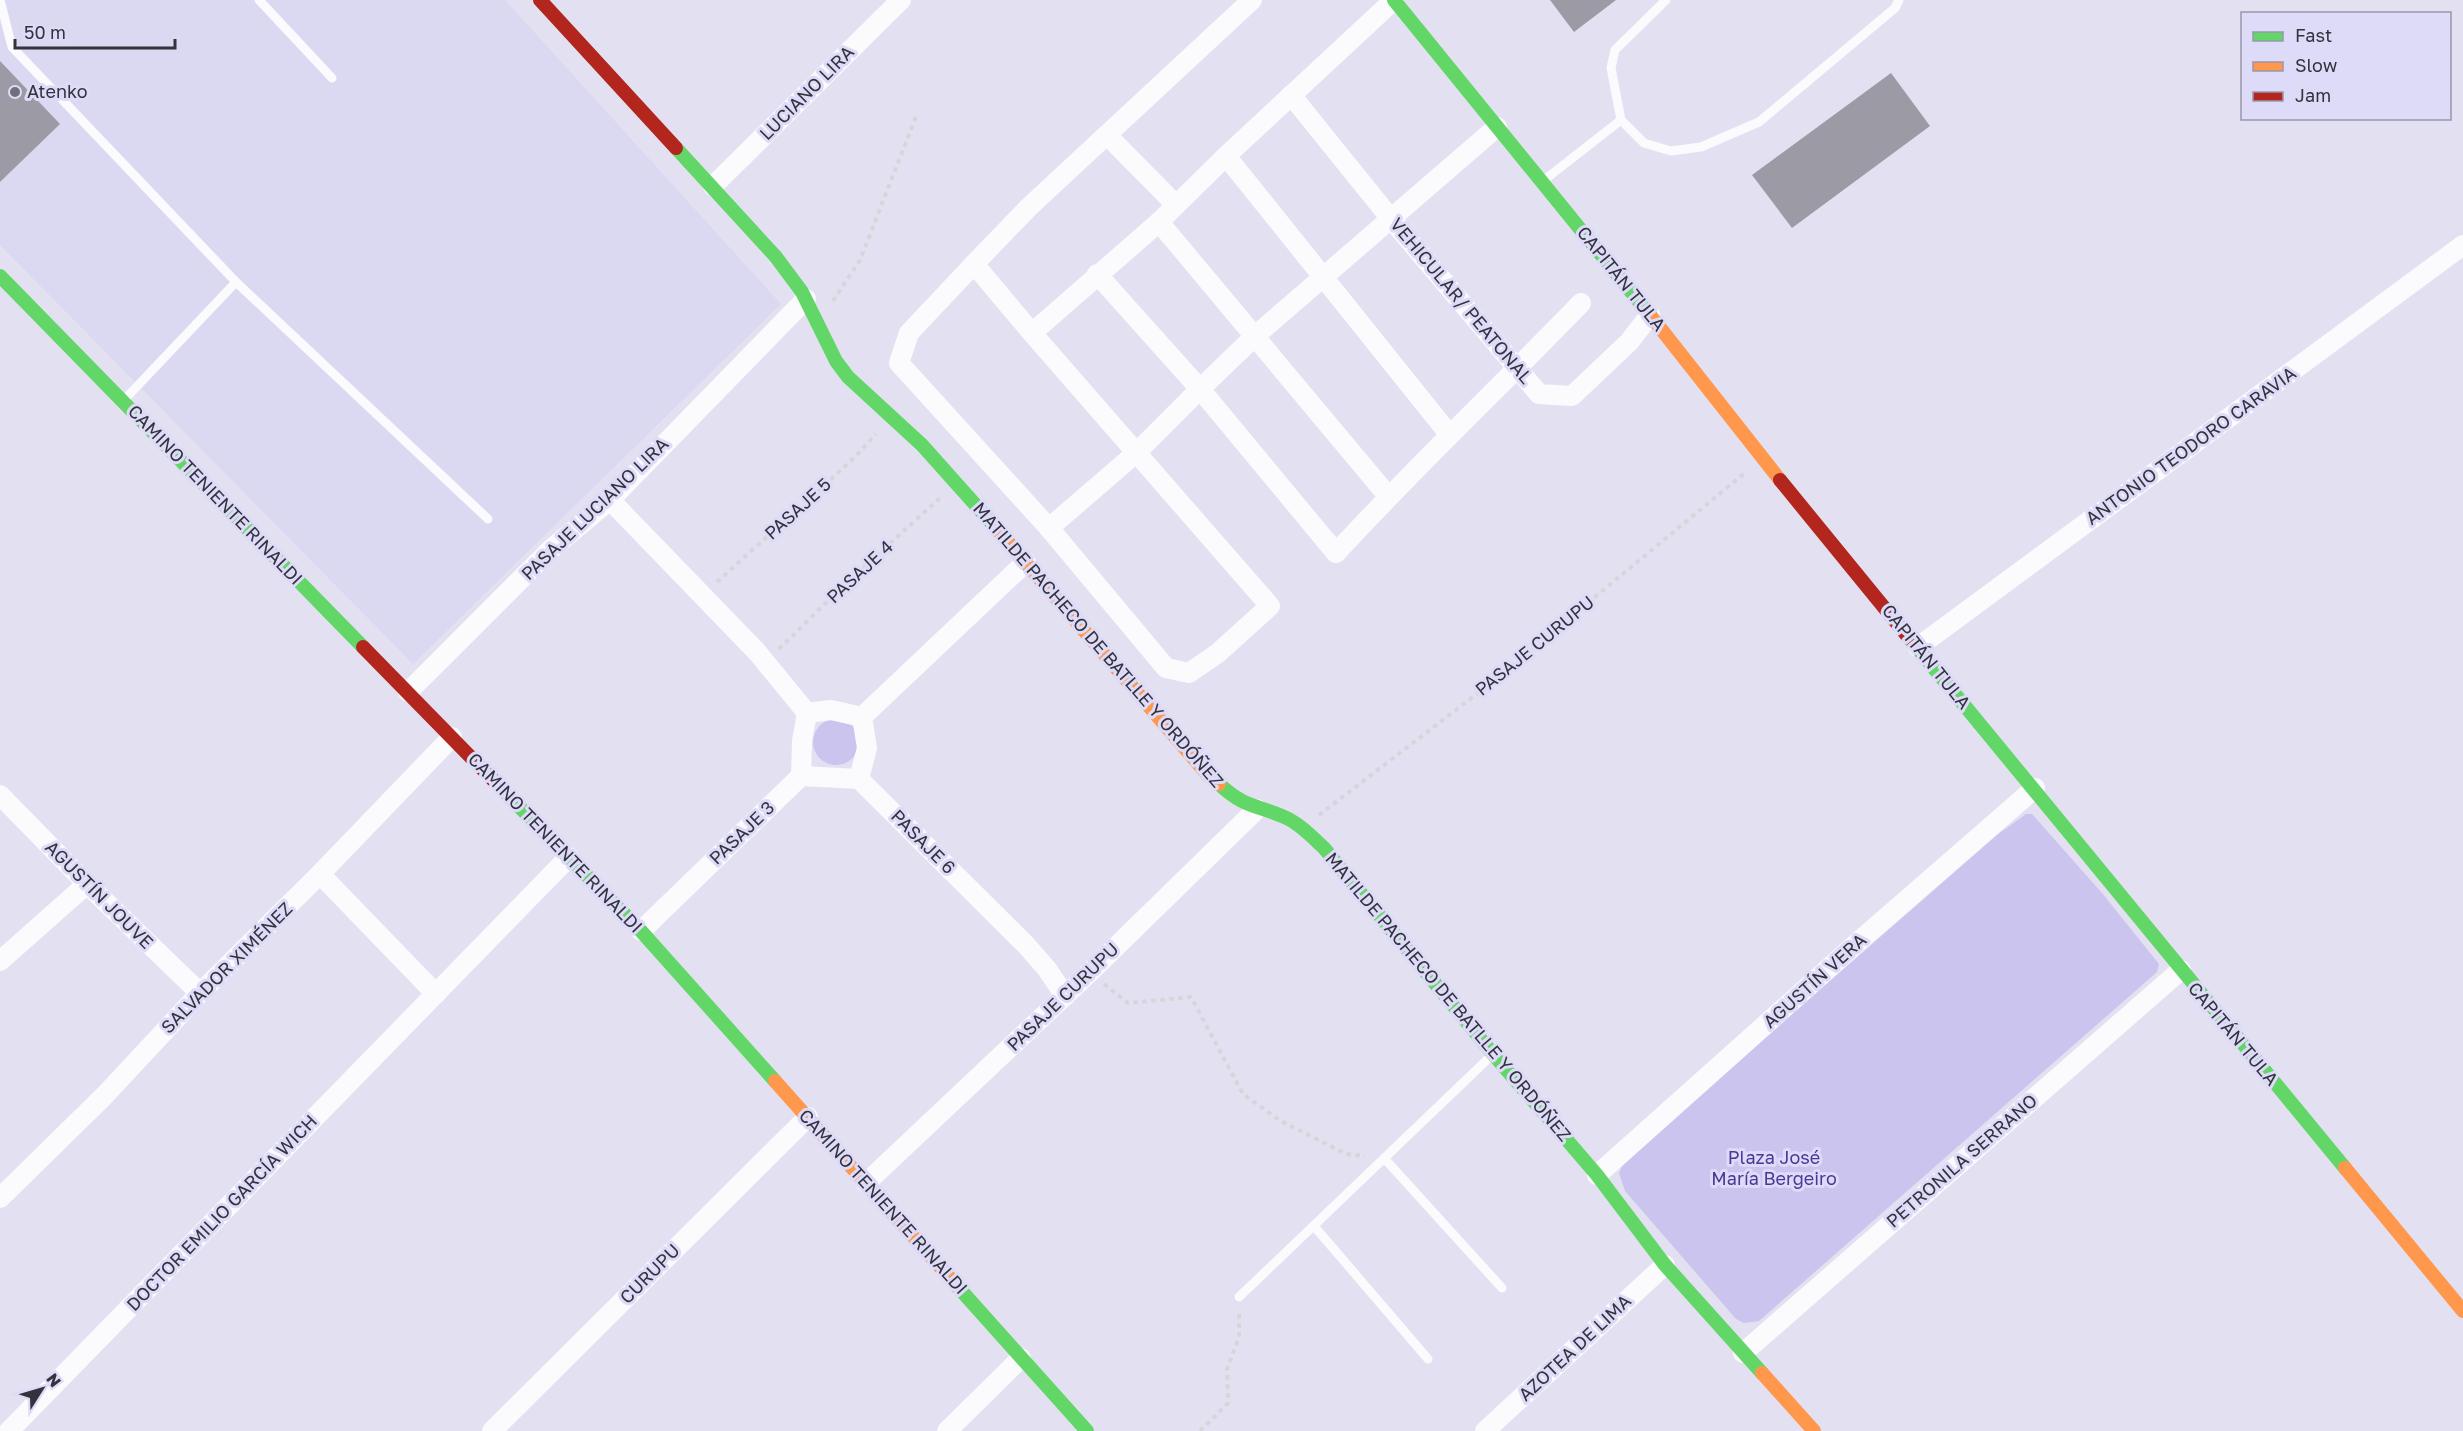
<svg xmlns="http://www.w3.org/2000/svg" width="2463" height="1431" font-family="'Golos Text',sans-serif">
  <style>
    .built { fill: #dbd8f2 }
    .green { fill: #cac4ef }
    .building { fill: #9b9aa5 }
    .lines { fill: none; stroke-linecap: round; stroke-linejoin: round }
    .path { stroke: #d6d6da; stroke-width: 4; stroke-dasharray: 4.5 4.5; stroke-linecap: butt }
    .lane { stroke: #fbfafd; stroke-width: 9 }
    .street { stroke: #fbfafd; stroke-width: 20 }
    .fast { stroke: #63d668; stroke-width: 14 }
    .slow { stroke: #ff974d; stroke-width: 14 }
    .jam { stroke: #b3261e; stroke-width: 14 }
    .poi-dot { fill: #716f7c; stroke: #dddbf7; stroke-width: 2 }
    .labels { text-anchor: middle; stroke-width: 6; stroke-linejoin: round; paint-order: stroke }
    .poi-label { font-size: 18px; fill: #33323d; stroke: #dddbf7; text-anchor: start }
    .street-label { font-size: 18px; fill: #33323d; stroke: #dddbf7 }
    .park-label { font-size: 18px; fill: #4e3794; stroke: #dddbf7 }
  </style>
  <rect width="100%" height="100%" fill="#e3e1f1"/>
  <path class="built" d="M0 0H505L781 304 413 664 0 245Z"/>
  <g class="green">
    <circle cx="836" cy="742" r="23"/>
    <path d="M2026 814H2032L2102 893 2159 964 2157 972 1759 1321 1744 1323 1736 1319 1625 1191 1619 1173 1624 1161 1997 835Z"/>
  </g>
  <g class="building">
    <path d="M1550 0H1616L1574 32Z"/>
    <path d="M0 61 60 124 0 182Z"/>
    <path d="M1891 73 1930 126 1792 228 1752 175Z"/>
  </g>
  <g class="lines">
    <g class="path">
      <path d="M833 301 860 260 917 114"/>
      <path d="M717 582 852 460 876 434"/>
      <path d="M779 649 842 587 940 498"/>
      <path d="M1319 815 1491 683 1746 472"/>
      <path d="M1104 984 1128 1003 1191 997 1243 1094 1279 1120 1346 1154 1365 1156"/>
      <path d="M1200 1431 1228 1403 1227 1369 1239 1337V1311"/>
    </g>
    <g class="lane">
      <path d="M0 0 12 47 236 282"/>
      <path d="M259 0 332 78"/>
      <path d="M1666 0 1615 50 1611 68 1621 120 1644 143 1671 151 1701 147 1759 122 1895 8 1899 0"/>
      <path d="M1543 181 1621 120"/>
      <path d="M124 400 236 282 488 519"/>
      <path d="M1384 1158 1502 1288"/>
      <path d="M1314 1226 1428 1359"/>
      <path d="M1239 1297 1491 1056"/>
    </g>
    <g class="street">
      <path d="M1291 95 1391 219 1539 394 1572 396 1629 342 1650 315"/>
      <path d="M1497 127 1255 336 1200 389 1336 553C1415 467 1500 387 1581 303"/>
      <path d="M1107 135 1176 205"/>
      <path d="M1226 156 1449 434"/>
      <path d="M713 186 901 0"/>
      <path d="M1159 222 1388 496"/>
      <path d="M974 264 1029 207 1252 0"/>
      <path d="M1032 333 974 264 909 333 899 363 1049 528 1166 668 1189 673 1218 653 1270 606 1032 333 1159 222 1226 156 1394 0"/>
      <path d="M610 500 757 652 807 713 831 710 862 717 867 748 859 779 1026 945 1047 969 1065 996"/>
      <path d="M1049 528 1136 453 1200 389 1097 274"/>
      <path d="M1918 647 2463 245"/>
      <path d="M408 692 550 550 610 500 806 299"/>
      <path d="M862 717 1026 562"/>
      <path d="M801 776 802 741 807 713"/>
      <path d="M0 795 87 884 200 993"/>
      <path d="M320 874 436 994"/>
      <path d="M641 931 801 776 859 779"/>
      <path d="M0 961 87 884"/>
      <path d="M1597 1175 1850 949 2035 788"/>
      <path d="M866 1183 1089 973 1257 809"/>
      <path d="M0 1198 105 1095 200 993 320 874 452 737"/>
      <path d="M1743 1353 2181 970"/>
      <path d="M9 1431 569 857"/>
      <path d="M492 1431 808 1117"/>
      <path d="M947 1431 1021 1358"/>
      <path d="M1485 1431 1665 1265"/>
    </g>
    <g class="fast">
      <path d="M1394 0 1650 315"/>
      <path d="M676 148 776 257 802 292 836 361 848 377 922 445 997 529"/>
      <path d="M0 276 363 647"/>
      <path d="M1909 638 2345 1168"/>
      <path d="M497 784 641 931 775 1081"/>
      <path d="M1219 784C1244 807 1253 804 1282 816 1298 822 1312 837 1324 848L1493 1054 1597 1175 1665 1265 1762 1373"/>
      <path d="M958 1287 1087 1431"/>
    </g>
    <g class="slow">
      <path d="M1650 315 1780 480"/>
      <path d="M997 529 1207 774 1219 784"/>
      <path d="M775 1081 958 1287"/>
      <path d="M2345 1168 2463 1311"/>
      <path d="M1762 1373 1814 1431"/>
    </g>
    <g class="jam">
      <path d="M540 0 676 148"/>
      <path d="M1780 480 1909 638"/>
      <path d="M363 647 497 784"/>
    </g>
  </g>
  <circle class="poi-dot" cx="15" cy="92" r="6"/>
  <g class="labels">
    <g class="poi-label">
      <text x="27" y="98">Atenko</text>
    </g>
    <g class="street-label">
      <text transform="translate(807 93) rotate(-45)" y="6">LUCIANO LIRA</text>
      <text transform="translate(1621 279) rotate(51)" y="6">CAPITÁN TULA</text>
      <text transform="translate(1461 301) rotate(50)" y="6">VEHICULAR/ PEATONAL</text>
      <text transform="translate(2191 446) rotate(-36)" y="6">ANTONIO TEODORO CARAVIA</text>
      <text transform="translate(215 495) rotate(46)" y="6">CAMINO TENIENTE RINALDI</text>
      <text transform="translate(595 509) rotate(-44)" y="6">PASAJE LUCIANO LIRA</text>
      <text transform="translate(798 509) rotate(-42)" y="6">PASAJE 5</text>
      <text transform="translate(860 572) rotate(-43)" y="6">PASAJE 4</text>
      <text transform="translate(1098 645) rotate(49)" y="6">MATILDE PACHECO DE BATLLE Y ORDÓÑEZ</text>
      <text transform="translate(1535 646) rotate(-39)" y="6">PASAJE CURUPU</text>
      <text transform="translate(1926 657) rotate(51)" y="6">CAPITÁN TULA</text>
      <text transform="translate(742 833) rotate(-44)" y="6">PASAJE 3</text>
      <text transform="translate(923 842) rotate(45)" y="6">PASAJE 6</text>
      <text transform="translate(555 843) rotate(46)" y="6">CAMINO TENIENTE RINALDI</text>
      <text transform="translate(99 895) rotate(45)" y="6">AGUSTÍN JOUVE</text>
      <text transform="translate(227 968) rotate(-45)" y="6">SALVADOR XIMÉNEZ</text>
      <text transform="translate(1815 981) rotate(-42)" y="6">AGUSTÍN VERA</text>
      <text transform="translate(1063 997) rotate(-44)" y="6">PASAJE CURUPU</text>
      <text transform="translate(1448 997) rotate(50)" y="6">MATILDE PACHECO DE BATLLE Y ORDÓÑEZ</text>
      <text transform="translate(2233 1034) rotate(50)" y="6">CAPITÁN TULA</text>
      <text transform="translate(1962 1161) rotate(-41)" y="6">PETRONILA SERRANO</text>
      <text transform="translate(883 1202) rotate(48)" y="6">CAMINO TENIENTE RINALDI</text>
      <text transform="translate(222 1213) rotate(-46)" y="6">DOCTOR EMILIO GARCÍA WICH</text>
      <text transform="translate(650 1274) rotate(-45)" y="6">CURUPU</text>
      <text transform="translate(1575 1348) rotate(-43)" y="6">AZOTEA DE LIMA</text>
    </g>
    <g class="park-label">
      <text x="1774" y="1164">Plaza José<tspan x="1774" dy="21">María Bergeiro</tspan></text>
    </g>
  </g>
  <rect x="2241" y="12" width="210" height="108" fill="#dddbf7" stroke="#9997ad" stroke-width="1.5"/>
  <rect x="2253" y="32" width="30" height="9" fill="#63d668" stroke="#9997ad" stroke-width="1.5"/>
  <text x="2295" y="42" font-size="18" fill="#33323d">Fast</text>
  <rect x="2253" y="62" width="30" height="9" fill="#ff974d" stroke="#9997ad" stroke-width="1.5"/>
  <text x="2295" y="72" font-size="18" fill="#33323d">Slow</text>
  <rect x="2253" y="92" width="30" height="9" fill="#b3261e" stroke="#9997ad" stroke-width="1.5"/>
  <text x="2295" y="102" font-size="18" fill="#33323d">Jam</text>
  <g transform="translate(42 1389) rotate(53)" stroke="#dddbf7" stroke-width="4.5" paint-order="stroke">
  <path d="M0-4.5L10 22L0 15L-10 22Z" fill="#33323d"/>
  <text y="-9" font-size="16" font-weight="bold" text-anchor="middle" fill="#33323d">N</text>
  </g>
  <path d="M15 39v9h160v-9" fill="none" stroke="#33323d" stroke-width="3"/>
  <text x="24" y="39" font-size="18" fill="#33323d" stroke="#dddbf7" stroke-width="4.5" paint-order="stroke">50 m</text>
</svg>
